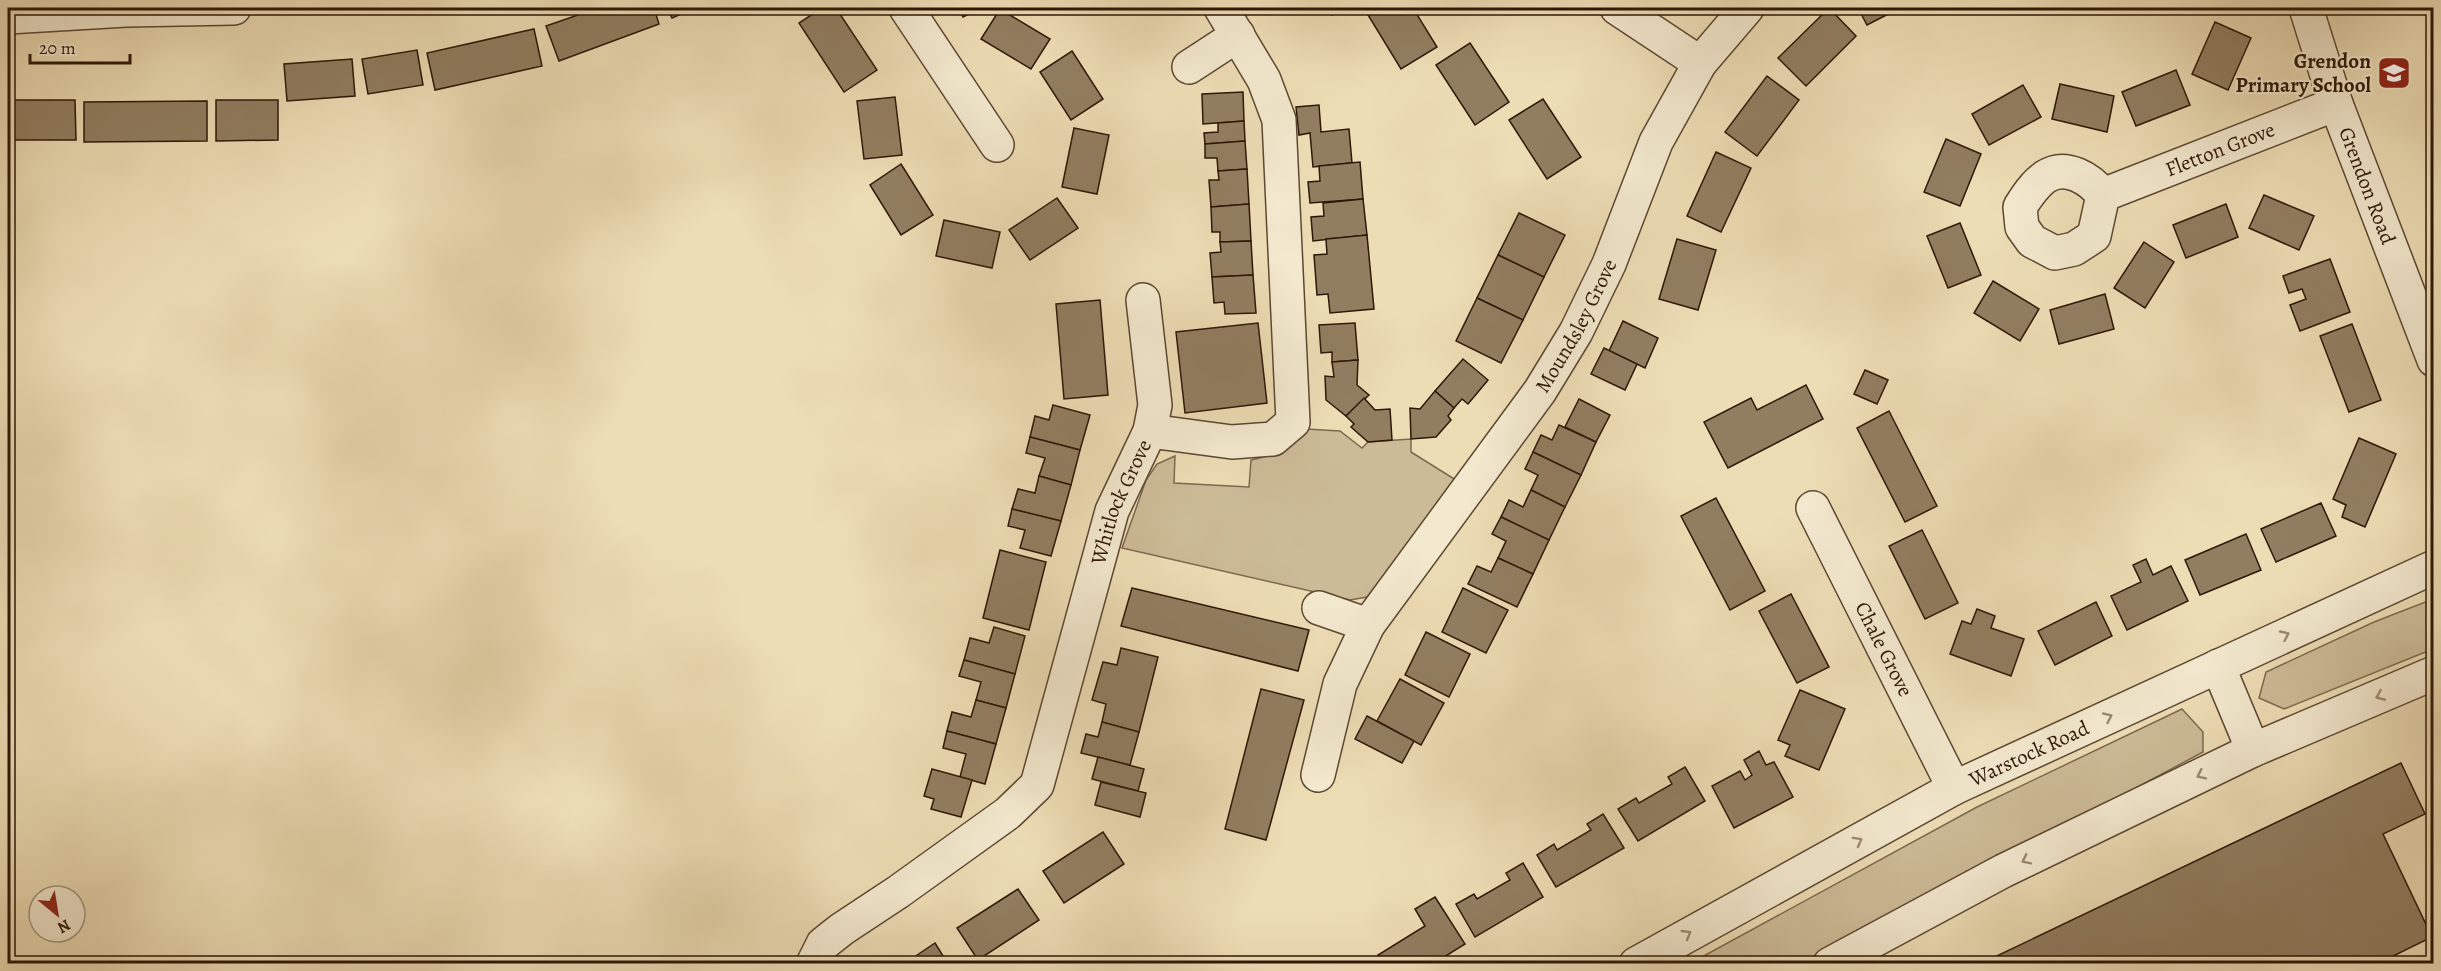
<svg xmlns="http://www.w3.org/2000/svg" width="2441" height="971" font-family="Alegreya,serif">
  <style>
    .green { fill: #ccbb97; stroke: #7c694f; stroke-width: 1.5 }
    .building { fill: #917e61; stroke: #2d1707; stroke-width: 1.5 }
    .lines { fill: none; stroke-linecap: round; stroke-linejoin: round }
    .minor-casing { stroke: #5d4832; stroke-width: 36 }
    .minor { stroke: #f3e9cf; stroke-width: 33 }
    .oneway { stroke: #9a8a75 }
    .labels { text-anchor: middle; stroke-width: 4.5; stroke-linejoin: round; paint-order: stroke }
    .poi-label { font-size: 21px; font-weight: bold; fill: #2d1707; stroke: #f3e9cf; text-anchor: end }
    .street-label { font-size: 21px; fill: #2d1707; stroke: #f3e9cf }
  </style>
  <rect width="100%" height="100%" fill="#edddb5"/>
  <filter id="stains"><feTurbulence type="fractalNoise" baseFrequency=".00333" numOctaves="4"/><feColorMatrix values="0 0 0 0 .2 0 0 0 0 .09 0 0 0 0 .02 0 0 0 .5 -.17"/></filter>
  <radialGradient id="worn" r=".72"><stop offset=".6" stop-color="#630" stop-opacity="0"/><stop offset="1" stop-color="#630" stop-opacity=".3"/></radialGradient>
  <g class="green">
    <path d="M1306 429 1340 431 1362 448 1368 442 1411 439V452L1459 482 1367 597 1350 600 1122 548 1146 480 1157 464 1175 456 1174 483 1249 487 1251 460C1278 454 1287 451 1306 429Z"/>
    <path d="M2433 599V649L2284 709 2259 698 2266 672 2374 622Z"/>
    <path d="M2182 709 2203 732V752L1808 963 1689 964 1977 807Z"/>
  </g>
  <g class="building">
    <path d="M598 8H654L659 24 559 61 546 26Z"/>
    <path d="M667 8H695L672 18Z"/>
    <path d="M822 8H836L877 70 844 92 799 23Z"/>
    <path d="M958 8H980L963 17Z"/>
    <path d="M1327 8H1343L1332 15Z"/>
    <path d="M1369 8H1413L1437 47 1401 69 1365 10Z"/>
    <path d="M1829 8 1856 36 1806 86 1778 58Z"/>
    <path d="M1858 8H1900L1867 25Z"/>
    <path d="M1000 9 1050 39 1031 69 981 39Z"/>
    <path d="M2215 22 2251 38 2228 90 2192 74Z"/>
    <path d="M534 29 542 66 435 90 427 53Z"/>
    <path d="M1470 43 1509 102 1475 125 1436 65Z"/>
    <path d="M417 50 423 85 368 94 362 59Z"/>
    <path d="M1072 51 1103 99 1071 120 1040 72Z"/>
    <path d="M352 59 355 96 287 101 284 64Z"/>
    <path d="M2176 70 2190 105 2136 126 2122 92Z"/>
    <path d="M1767 76 1799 100 1757 156 1725 132Z"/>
    <path d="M2060 84 2114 96 2107 132 2052 119Z"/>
    <path d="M2023 85 2041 117 1989 145 1972 114Z"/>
    <path d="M1243 92 1244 121 1203 124 1202 94Z"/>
    <path d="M895 97 902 155 864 159 857 101Z"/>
    <path d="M1543 99 1581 157 1547 179 1509 120Z"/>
    <path d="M13 100H75L76 140H14Z"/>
    <path d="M216 100H278V140L216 141Z"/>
    <path d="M207 101V141L84 142V102Z"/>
    <path d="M1319 105 1321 132 1349 129 1352 163 1313 167 1310 133 1299 135 1296 107Z"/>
    <path d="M1244 121 1245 141 1205 144 1204 133 1218 132V123Z"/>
    <path d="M1074 128 1109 135 1097 194 1062 187Z"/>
    <path d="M1946 139 1981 154 1960 206 1924 192Z"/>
    <path d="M1245 141 1247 169 1218 171 1217 158H1205V144Z"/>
    <path d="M1716 152 1751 168 1721 232 1687 216Z"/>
    <path d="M1360 162 1363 199 1310 203 1308 182 1320 181 1319 166Z"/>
    <path d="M901 164 933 215 901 235 870 185Z"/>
    <path d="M1247 169 1249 204 1211 207 1209 180H1219L1218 171Z"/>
    <path d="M2264 195 2314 216 2299 250 2249 228Z"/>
    <path d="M1057 198 1078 228 1030 260 1009 230Z"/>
    <path d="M1363 199 1367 235 1313 241 1311 217 1324 216 1323 203Z"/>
    <path d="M1249 204 1251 241 1220 242V232H1212L1211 207Z"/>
    <path d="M2226 204 2238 237 2186 258 2173 225Z"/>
    <path d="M1519 213 1565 235 1544 277 1498 255Z"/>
    <path d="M944 220 1000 232 992 268 936 256Z"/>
    <path d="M1960 223 1981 275 1948 288 1927 236Z"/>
    <path d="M1367 235 1374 309 1330 313 1328 294 1317 295 1314 255 1327 254 1326 239Z"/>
    <path d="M1677 239 1716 250 1698 310 1659 299Z"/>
    <path d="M1251 241 1253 275 1212 277 1210 253 1221 252 1220 242Z"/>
    <path d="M2144 242 2174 262 2145 308 2114 288Z"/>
    <path d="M1498 255 1544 277 1523 320 1477 298Z"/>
    <path d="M2330 259 2350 312 2300 331 2290 305 2306 299 2302 289 2289 293 2283 276Z"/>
    <path d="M1253 275 1256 313 1225 314 1224 302 1214 303 1212 277Z"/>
    <path d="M1993 281 2039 309 2020 341 1974 313Z"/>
    <path d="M2105 294 2114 329 2059 344 2050 310Z"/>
    <path d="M1477 298 1523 320 1501 363 1456 341Z"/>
    <path d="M1100 300 1108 395 1064 399 1056 304Z"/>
    <path d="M1623 321 1658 338 1645 368 1609 351Z"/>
    <path d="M1258 323 1267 403 1185 413 1176 332Z"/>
    <path d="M1355 323 1358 360 1332 362V352L1321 353 1319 325Z"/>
    <path d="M2352 324 2381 400 2349 412 2320 336Z"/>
    <path d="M1604 348 1637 364 1625 390 1591 374Z"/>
    <path d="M1463 359 1488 380 1468 404 1462 399 1454 408 1435 391Z"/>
    <path d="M1358 360 1357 385 1369 395 1346 416 1326 400 1325 376 1334 377 1332 362Z"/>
    <path d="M1865 370 1888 380 1877 404 1854 394Z"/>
    <path d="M1806 385 1823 419 1728 468 1704 422 1751 398 1757 410Z"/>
    <path d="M1435 391 1454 408 1448 416 1451 420 1436 437 1411 439 1410 408 1420 409Z"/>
    <path d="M1364 398 1375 410 1390 409 1392 440 1368 442 1351 427 1354 424 1346 416Z"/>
    <path d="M1579 399 1610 415 1596 442 1565 427Z"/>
    <path d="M1053 405 1090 415 1080 450 1030 437 1035 416 1049 420Z"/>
    <path d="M1889 411 1937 506 1905 522 1857 428Z"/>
    <path d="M1559 425 1596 442 1581 475 1533 452 1541 435 1552 440Z"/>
    <path d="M1030 437 1080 450 1071 485 1039 476 1045 458 1026 453Z"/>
    <path d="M2359 438 2396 454 2365 527 2342 517 2346 505 2333 499Z"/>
    <path d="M1533 452 1581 475 1565 507 1531 490 1538 475 1525 469Z"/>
    <path d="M1039 476 1071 485 1061 521 1012 509 1018 489 1035 493Z"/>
    <path d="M1531 490 1565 507 1549 540 1501 517 1509 500 1523 507Z"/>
    <path d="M1716 498 1765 591 1730 610 1681 516Z"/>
    <path d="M2321 503 2336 536 2276 562 2261 529Z"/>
    <path d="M1012 509 1061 521 1051 556 1020 548 1025 530 1008 526Z"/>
    <path d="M1501 517 1549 540 1533 574 1498 558 1506 541 1492 534Z"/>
    <path d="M1922 530 1958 603 1925 619 1889 546Z"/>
    <path d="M2246 534 2261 570 2200 595 2185 560Z"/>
    <path d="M1000 550 1046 562 1029 630 983 618Z"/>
    <path d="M1498 558 1533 574 1517 607 1468 584 1477 566 1491 572Z"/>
    <path d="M2146 559 2153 575 2171 566 2188 601 2127 630 2111 596 2141 582 2133 565Z"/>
    <path d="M1132 588 1309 630 1298 671 1121 626Z"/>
    <path d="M1463 588 1508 610 1486 653 1442 632Z"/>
    <path d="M1791 594 1829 667 1797 683 1759 611Z"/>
    <path d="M2096 602 2112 636 2055 665 2038 631Z"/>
    <path d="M1977 609 1995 616 1991 628 2024 639 2011 676 1950 654 1962 621 1971 624Z"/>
    <path d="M994 627 1025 636 1015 674 964 660 970 638 989 643Z"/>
    <path d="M1426 632 1470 654 1449 697 1405 675Z"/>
    <path d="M1121 648 1158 657 1139 732 1102 722 1106 704 1092 700 1103 662 1117 665Z"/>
    <path d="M964 660 1015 674 1006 708 976 700 981 682 959 676Z"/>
    <path d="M1400 679 1444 703 1421 745 1377 721Z"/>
    <path d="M1261 689 1304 700 1266 840 1225 829Z"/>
    <path d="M1800 690 1845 709 1819 770 1785 756 1790 745 1778 740Z"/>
    <path d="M976 700 1006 708 996 744 947 731 952 712 971 717Z"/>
    <path d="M1367 716 1414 741 1402 763 1355 739Z"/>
    <path d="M1102 722 1139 732 1130 765 1081 753 1086 734 1098 737Z"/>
    <path d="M947 731 996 744 985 784 960 777 966 754 943 748Z"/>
    <path d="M1759 751 1766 765 1774 762 1793 797 1734 828 1712 786 1740 771 1745 780 1752 775 1744 760Z"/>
    <path d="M1098 757 1144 769 1138 791 1092 779Z"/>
    <path d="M2401 763 2425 814 2383 834 2432 937 2377 964H1980Z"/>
    <path d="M1685 767 1705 801 1638 841 1618 809 1636 798 1639 803 1672 784 1668 777Z"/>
    <path d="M932 769 972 780 961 817 931 809 934 799 924 796Z"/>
    <path d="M1101 782 1146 793 1140 817 1095 805Z"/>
    <path d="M1603 814 1624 848 1556 887 1537 855 1554 844 1557 850 1591 830 1587 824Z"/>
    <path d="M1103 832 1124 864 1064 903 1043 871Z"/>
    <path d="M1523 863 1543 897 1475 937 1456 904 1474 894 1477 899 1510 880 1506 873Z"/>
    <path d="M1018 889 1039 920 978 960 957 928Z"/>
    <path d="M1435 897 1465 944 1433 964H1383L1378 955 1425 926 1415 909Z"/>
    <path d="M935 943 948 964H904Z"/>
  </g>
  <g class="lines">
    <defs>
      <g id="minor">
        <path d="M906 8 997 145"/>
        <path d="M1617 8 1700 63"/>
        <path id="s1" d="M2306 8 2336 104 2434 360"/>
        <path d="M8 17 126 10 234 8"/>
        <path d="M1189 67 1238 35"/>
        <path id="s2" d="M2103 195C2090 179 2066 163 2045 177 2034 185 2027 196 2020 207L2022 227 2032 241 2055 253 2074 249 2094 236 2103 195 2336 104"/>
        <path d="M1143 300 1155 405 1150 431"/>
        <path id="s3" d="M1813 508 1954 788"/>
        <path d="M1319 608 1368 625"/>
        <path d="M2218 666 2253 750"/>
        <path id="s4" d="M1318 775 1340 684 1368 625 1540 391 1576 332 1609 264 1656 142 1700 63 1747 8"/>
        <path id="s5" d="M813 964 823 944 842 929 898 892 1008 813 1037 785 1112 511 1150 431 1232 442 1273 439 1293 422 1279 120 1264 80 1221 8"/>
        <path id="s6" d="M1636 964 1954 788 2434 567"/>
        <path d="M1830 964 2003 871 2253 750 2434 673"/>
      </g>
    </defs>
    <use href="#minor" class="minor-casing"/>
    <use href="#minor" class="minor"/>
  </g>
  <defs><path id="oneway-chevron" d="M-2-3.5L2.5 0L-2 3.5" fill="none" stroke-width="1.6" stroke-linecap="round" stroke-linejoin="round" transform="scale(1.5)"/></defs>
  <g class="oneway">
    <use href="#oneway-chevron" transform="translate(2285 635) rotate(-25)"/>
    <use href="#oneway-chevron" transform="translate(2380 696) rotate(157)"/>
    <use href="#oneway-chevron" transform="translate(2108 717) rotate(-25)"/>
    <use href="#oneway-chevron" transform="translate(2201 775) rotate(154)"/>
    <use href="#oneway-chevron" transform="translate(1858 841) rotate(-29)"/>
    <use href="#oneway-chevron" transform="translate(2026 860) rotate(154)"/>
    <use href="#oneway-chevron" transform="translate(1687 934) rotate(-30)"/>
  </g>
  <defs>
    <symbol id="school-square" viewBox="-11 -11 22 22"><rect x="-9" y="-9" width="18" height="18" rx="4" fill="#8f2418" stroke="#f3e9cf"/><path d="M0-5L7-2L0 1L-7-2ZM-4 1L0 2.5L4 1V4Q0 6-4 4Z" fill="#fff"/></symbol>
  </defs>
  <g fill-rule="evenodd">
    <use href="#school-square" x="2375" y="54" width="38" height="38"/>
  </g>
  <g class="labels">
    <g class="poi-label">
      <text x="2371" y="68">Grendon<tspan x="2371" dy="24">Primary School</tspan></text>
    </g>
    <g class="street-label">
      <text dy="7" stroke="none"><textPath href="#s2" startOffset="380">Fletton Grove</textPath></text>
      <text dy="7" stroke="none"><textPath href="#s1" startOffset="188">Grendon Road</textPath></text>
      <text dy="7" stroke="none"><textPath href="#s4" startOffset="524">Moundsley Grove</textPath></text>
      <text dy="7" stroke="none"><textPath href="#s5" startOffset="585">Whitlock Grove</textPath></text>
      <text dy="7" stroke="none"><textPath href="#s3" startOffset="158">Chale Grove</textPath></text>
      <text dy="7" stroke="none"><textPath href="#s6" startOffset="446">Warstock Road</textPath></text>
    </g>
  </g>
  <rect width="2441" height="971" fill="none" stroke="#edddb5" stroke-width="30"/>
  <rect x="9" y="9" width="2423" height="953" fill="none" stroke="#2d1707" stroke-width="3"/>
  <rect x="15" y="15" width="2411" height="941" fill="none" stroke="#2d1707" stroke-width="1.5"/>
  <g transform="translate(57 914) rotate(150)"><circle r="28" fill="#f3e9cf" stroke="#a4957f" stroke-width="1.5"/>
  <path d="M0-4.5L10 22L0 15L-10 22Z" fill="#8f2418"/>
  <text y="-9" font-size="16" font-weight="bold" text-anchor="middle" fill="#2d1707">N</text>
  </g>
  <path d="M30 54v9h100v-9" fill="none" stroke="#2d1707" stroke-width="3"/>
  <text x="39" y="54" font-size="18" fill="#2d1707" stroke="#f3e9cf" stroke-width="4.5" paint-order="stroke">20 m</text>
  <rect width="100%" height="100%" filter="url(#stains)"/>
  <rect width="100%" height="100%" fill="url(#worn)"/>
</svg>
